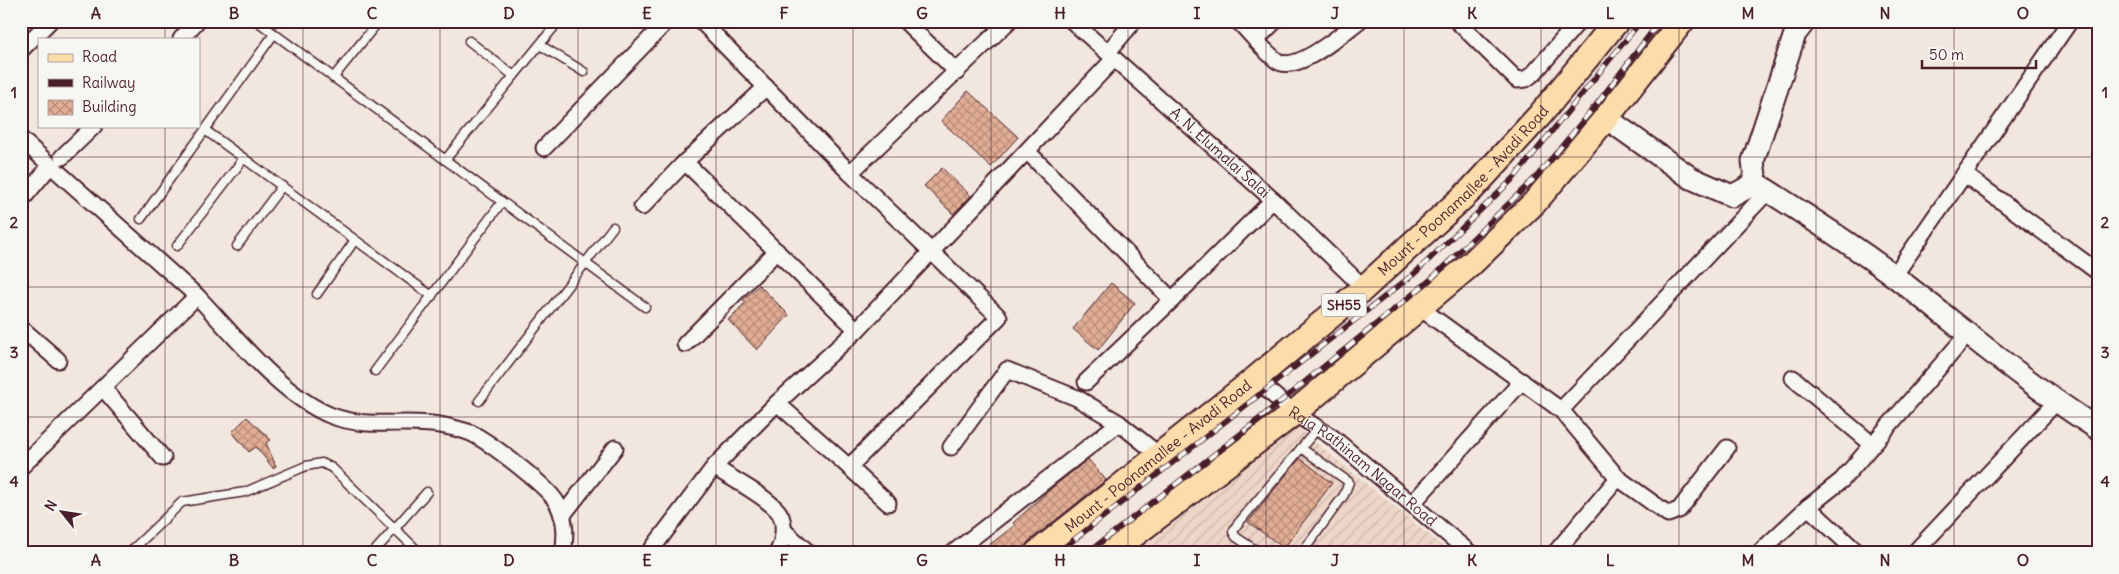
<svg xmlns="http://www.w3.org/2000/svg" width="2119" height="574" font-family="Delius,sans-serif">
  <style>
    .industrial { fill: url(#industrial-furrows) }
    .building { fill: url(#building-cross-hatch); stroke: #4a1f2b }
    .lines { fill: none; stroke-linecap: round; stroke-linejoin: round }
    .lane-casing { stroke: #4a1f2b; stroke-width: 11 }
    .street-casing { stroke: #4a1f2b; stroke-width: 19 }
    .secondary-casing { stroke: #4a1f2b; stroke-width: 25 }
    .primary-casing { stroke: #4a1f2b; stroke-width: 28 }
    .lane { stroke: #f6f6f2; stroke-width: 8 }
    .street { stroke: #f6f6f2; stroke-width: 15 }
    .secondary { stroke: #f6f6f2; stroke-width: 21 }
    .primary { stroke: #fbddab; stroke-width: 24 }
    .rail-casing { stroke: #4a1f2b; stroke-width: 5.5 }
    .rail { stroke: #f6f6f2; stroke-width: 4; stroke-dasharray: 11; stroke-linecap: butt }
    .grid { fill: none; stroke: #4a1f2b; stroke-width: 1; stroke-opacity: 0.55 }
    .labels { text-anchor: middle; stroke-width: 5; stroke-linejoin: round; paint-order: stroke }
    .shield { fill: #f6f6f2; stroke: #7e6067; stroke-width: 1 }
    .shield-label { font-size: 14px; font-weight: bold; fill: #4a1f2b }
    .street-label { font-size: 15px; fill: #4a1f2b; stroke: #f6f6f2 }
    .neatline { fill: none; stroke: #4a1f2b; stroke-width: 2 }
    .grid-label { font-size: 16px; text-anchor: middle; font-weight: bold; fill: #4a1f2b }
  </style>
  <defs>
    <pattern id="industrial-furrows" width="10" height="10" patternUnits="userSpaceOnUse" patternTransform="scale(1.25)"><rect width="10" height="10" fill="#edd6c8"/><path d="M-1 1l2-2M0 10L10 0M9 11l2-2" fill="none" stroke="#cdb7ac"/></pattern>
    <pattern id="building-cross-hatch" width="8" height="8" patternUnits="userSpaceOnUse" patternTransform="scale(1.25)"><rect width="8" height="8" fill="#e1ad94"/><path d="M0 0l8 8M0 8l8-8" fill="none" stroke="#b88c79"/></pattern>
  </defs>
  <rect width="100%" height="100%" fill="#f2e7df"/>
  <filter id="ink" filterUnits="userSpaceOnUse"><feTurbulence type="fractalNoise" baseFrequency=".02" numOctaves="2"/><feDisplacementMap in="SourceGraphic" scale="10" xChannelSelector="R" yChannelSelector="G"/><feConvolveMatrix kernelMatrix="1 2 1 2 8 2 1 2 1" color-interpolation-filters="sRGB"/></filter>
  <g filter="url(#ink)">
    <path class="industrial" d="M1297 427 1451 553H1135Z"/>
    <g class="building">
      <path d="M968 91 1018 137 991 167 941 121Z"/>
      <path d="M942 168 971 196 953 214 924 186Z"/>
      <path d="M1111 283 1135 303 1098 350 1073 329Z"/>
      <path d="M759 285 789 315 757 350 728 320 746 302 743 300Z"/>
      <path d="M247 417 271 440 266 443 276 466 273 468 256 447 249 452 232 432Z"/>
      <path d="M1300 458 1332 483 1284 548 1248 522Z"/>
      <path d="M1088 459 1106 480 1028 542 1024 553H979L1015 525 1013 523 1048 491Z"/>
    </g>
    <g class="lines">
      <defs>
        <g id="lane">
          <path d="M257 21 645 307"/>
          <path d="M469 41 514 76"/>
          <path d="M540 45 584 72"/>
          <path d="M333 78 374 27"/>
          <path d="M205 130 432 296"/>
          <path d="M445 160 559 21"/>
          <path d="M141 219 274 34"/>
          <path d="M177 246 244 158"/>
          <path d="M237 246 282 186"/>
          <path d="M317 294 355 240"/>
          <path d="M375 371 502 202"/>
          <path d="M479 401 613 227"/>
          <path d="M21 409V410"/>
          <path d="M1301 448 1349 482 1344 495 1302 553"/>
          <path d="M129 553 182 502 245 492 306 466 322 463 332 468 420 553"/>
          <path d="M373 553 427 492"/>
          <path d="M1260 553 1236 537 1233 532 1236 526 1318 428"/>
        </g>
        <g id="street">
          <path d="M701 21 850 173 999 317 849 467 777 403"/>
          <path d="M905 21 957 72"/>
          <path id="s1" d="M1072 21 1273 200 1364 288"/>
          <path d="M1238 21C1251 34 1262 49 1276 60 1295 76 1343 33 1359 21"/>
          <path d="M1457 21 1517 80 1526 79 1534 73 1579 21"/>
          <path d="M181 39 197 21"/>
          <path d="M1257 39 1275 21"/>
          <path d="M21 50 50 21"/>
          <path d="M1108 52 1134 21"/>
          <path d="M766 87 685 162 857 330"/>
          <path d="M21 139 197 296 21 467"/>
          <path d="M544 148 667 21"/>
          <path d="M1027 151 1172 300 1273 200"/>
          <path d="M62 157 94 126"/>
          <path d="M850 173 1009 21"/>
          <path d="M1964 174 2098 272"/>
          <path d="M21 201 50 166"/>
          <path d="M642 207 685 162"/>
          <path d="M1894 276 2070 21"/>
          <path d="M197 296C235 336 280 395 332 416 369 430 408 418 445 426 454 428 463 430 471 433 489 442 551 488 558 505 566 521 566 536 563 553"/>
          <path d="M1420 308 1561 410 1618 478 1668 514 1679 510 1727 448"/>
          <path d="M21 328 58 360"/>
          <path d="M685 344 777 251"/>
          <path d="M1793 378 1873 445"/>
          <path id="s2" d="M1255 379 1294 413 1332 437 1470 553"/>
          <path d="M1086 382 1172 300"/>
          <path d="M103 388 163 458"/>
          <path d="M1561 410 1768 191"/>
          <path d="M1119 423 1159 455"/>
          <path d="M951 447 1007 370 1077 398 1119 423 953 553"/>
          <path d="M714 467C732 479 762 494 776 509 787 519 784 541 777 553"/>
          <path d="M849 467 888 503"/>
          <path d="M1412 504 1522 381"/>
          <path d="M1808 507 1858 553"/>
          <path d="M562 516 615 448"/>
          <path d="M784 531 809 553"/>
          <path d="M649 553 714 467 777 403 857 330 1114 59"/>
          <path d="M1555 553 1618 478"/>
          <path d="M1759 553 1808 507 1842 480 1967 335"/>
          <path d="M1914 553 2056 402"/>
        </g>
        <g id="secondary">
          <path d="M1606 118 1691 178 1732 196 1756 183"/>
          <path d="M1756 183C1802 213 1851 243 1894 276 1962 328 2026 383 2098 429"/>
          <path d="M1756 183 1753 161 1795 34 1805 21"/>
        </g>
        <g id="primary">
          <path id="s3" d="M1037 553 1255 379 1364 288 1472 189 1540 115 1617 21"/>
          <path d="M1110 553 1294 413 1471 264 1535 202 1606 118 1682 21"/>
        </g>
      </defs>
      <use href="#lane" class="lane-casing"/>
      <use href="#street" class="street-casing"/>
      <use href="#secondary" class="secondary-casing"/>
      <use href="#primary" class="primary-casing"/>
      <use href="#lane" class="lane"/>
      <use href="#street" class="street"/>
      <use href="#secondary" class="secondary"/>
      <use href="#primary" class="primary"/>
      <defs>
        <g id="rail">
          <path d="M1057 553 1415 273 1514 178 1641 21"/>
          <path d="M1087 553 1243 432 1429 281 1537 176 1596 105 1660 21"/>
        </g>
      </defs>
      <use href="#rail" class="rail-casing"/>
      <use href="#rail" class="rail"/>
    </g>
  </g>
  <path class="grid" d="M165 21V39M303 21V553M440 21V553M578 21V553M716 21V553M853 21V553M991 21V553M1128 21V553M1266 21V553M1404 21V553M1541 21V553M1679 21V553M1816 21V553M1954 21V553M165 126V553M21 157H2098M21 287H2098M21 417H2098"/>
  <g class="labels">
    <rect class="shield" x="1321.5" y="293.5" width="45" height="23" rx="4"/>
    <g class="shield-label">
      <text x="1344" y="310">SH55</text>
    </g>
    <g class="street-label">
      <text dy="5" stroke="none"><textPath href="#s1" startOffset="198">A. N. Elumalai Salai</textPath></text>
      <text dy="5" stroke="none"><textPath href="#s3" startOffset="560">Mount - Poonamallee - Avadi Road</textPath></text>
      <text dy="5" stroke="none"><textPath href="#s3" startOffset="155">Mount - Poonamallee - Avadi Road</textPath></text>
      <text dy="5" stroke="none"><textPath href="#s2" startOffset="139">Raja Rathinam Nagar Road</textPath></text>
    </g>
  </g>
  <rect width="2119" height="574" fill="none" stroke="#f6f6f2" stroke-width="55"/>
  <rect x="38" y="38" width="162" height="90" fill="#f6f6f2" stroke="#b1a0a2"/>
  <rect x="48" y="54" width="25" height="8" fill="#fbddab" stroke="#b1a0a2"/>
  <text x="82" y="62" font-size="15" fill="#4a1f2b">Road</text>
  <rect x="48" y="79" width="25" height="8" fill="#4a1f2b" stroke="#b1a0a2"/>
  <text x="82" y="88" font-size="15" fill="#4a1f2b">Railway</text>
  <rect x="48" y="100" width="25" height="15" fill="url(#building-cross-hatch)" stroke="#b1a0a2"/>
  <text x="82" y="112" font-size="15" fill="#4a1f2b">Building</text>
  <g transform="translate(62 512) rotate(300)" stroke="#f6f6f2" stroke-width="4" paint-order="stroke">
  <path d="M0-4L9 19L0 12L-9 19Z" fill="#4a1f2b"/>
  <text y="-8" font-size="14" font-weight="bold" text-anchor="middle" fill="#4a1f2b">N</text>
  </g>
  <path d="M1922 60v8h114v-8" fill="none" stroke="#4a1f2b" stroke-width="2.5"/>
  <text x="1929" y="60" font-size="15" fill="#4a1f2b" stroke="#f6f6f2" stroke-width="4" paint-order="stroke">50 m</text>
  <rect x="28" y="28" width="2064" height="518" class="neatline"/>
  <g class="grid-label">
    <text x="96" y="19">A</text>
    <text x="234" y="19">B</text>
    <text x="372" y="19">C</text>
    <text x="509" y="19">D</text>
    <text x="647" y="19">E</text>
    <text x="784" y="19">F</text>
    <text x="922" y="19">G</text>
    <text x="1060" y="19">H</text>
    <text x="1197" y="19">I</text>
    <text x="1335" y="19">J</text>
    <text x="1472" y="19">K</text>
    <text x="1610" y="19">L</text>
    <text x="1748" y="19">M</text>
    <text x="1885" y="19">N</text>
    <text x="2023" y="19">O</text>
    <text x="14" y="98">1</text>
    <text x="2105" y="98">1</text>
    <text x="14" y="228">2</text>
    <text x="2105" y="228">2</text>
    <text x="14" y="358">3</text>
    <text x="2105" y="358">3</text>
    <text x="14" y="487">4</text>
    <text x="2105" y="487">4</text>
    <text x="96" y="566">A</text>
    <text x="234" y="566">B</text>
    <text x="372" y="566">C</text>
    <text x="509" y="566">D</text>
    <text x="647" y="566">E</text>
    <text x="784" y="566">F</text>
    <text x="922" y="566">G</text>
    <text x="1060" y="566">H</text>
    <text x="1197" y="566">I</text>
    <text x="1335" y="566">J</text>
    <text x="1472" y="566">K</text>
    <text x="1610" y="566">L</text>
    <text x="1748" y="566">M</text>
    <text x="1885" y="566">N</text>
    <text x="2023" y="566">O</text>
  </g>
</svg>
